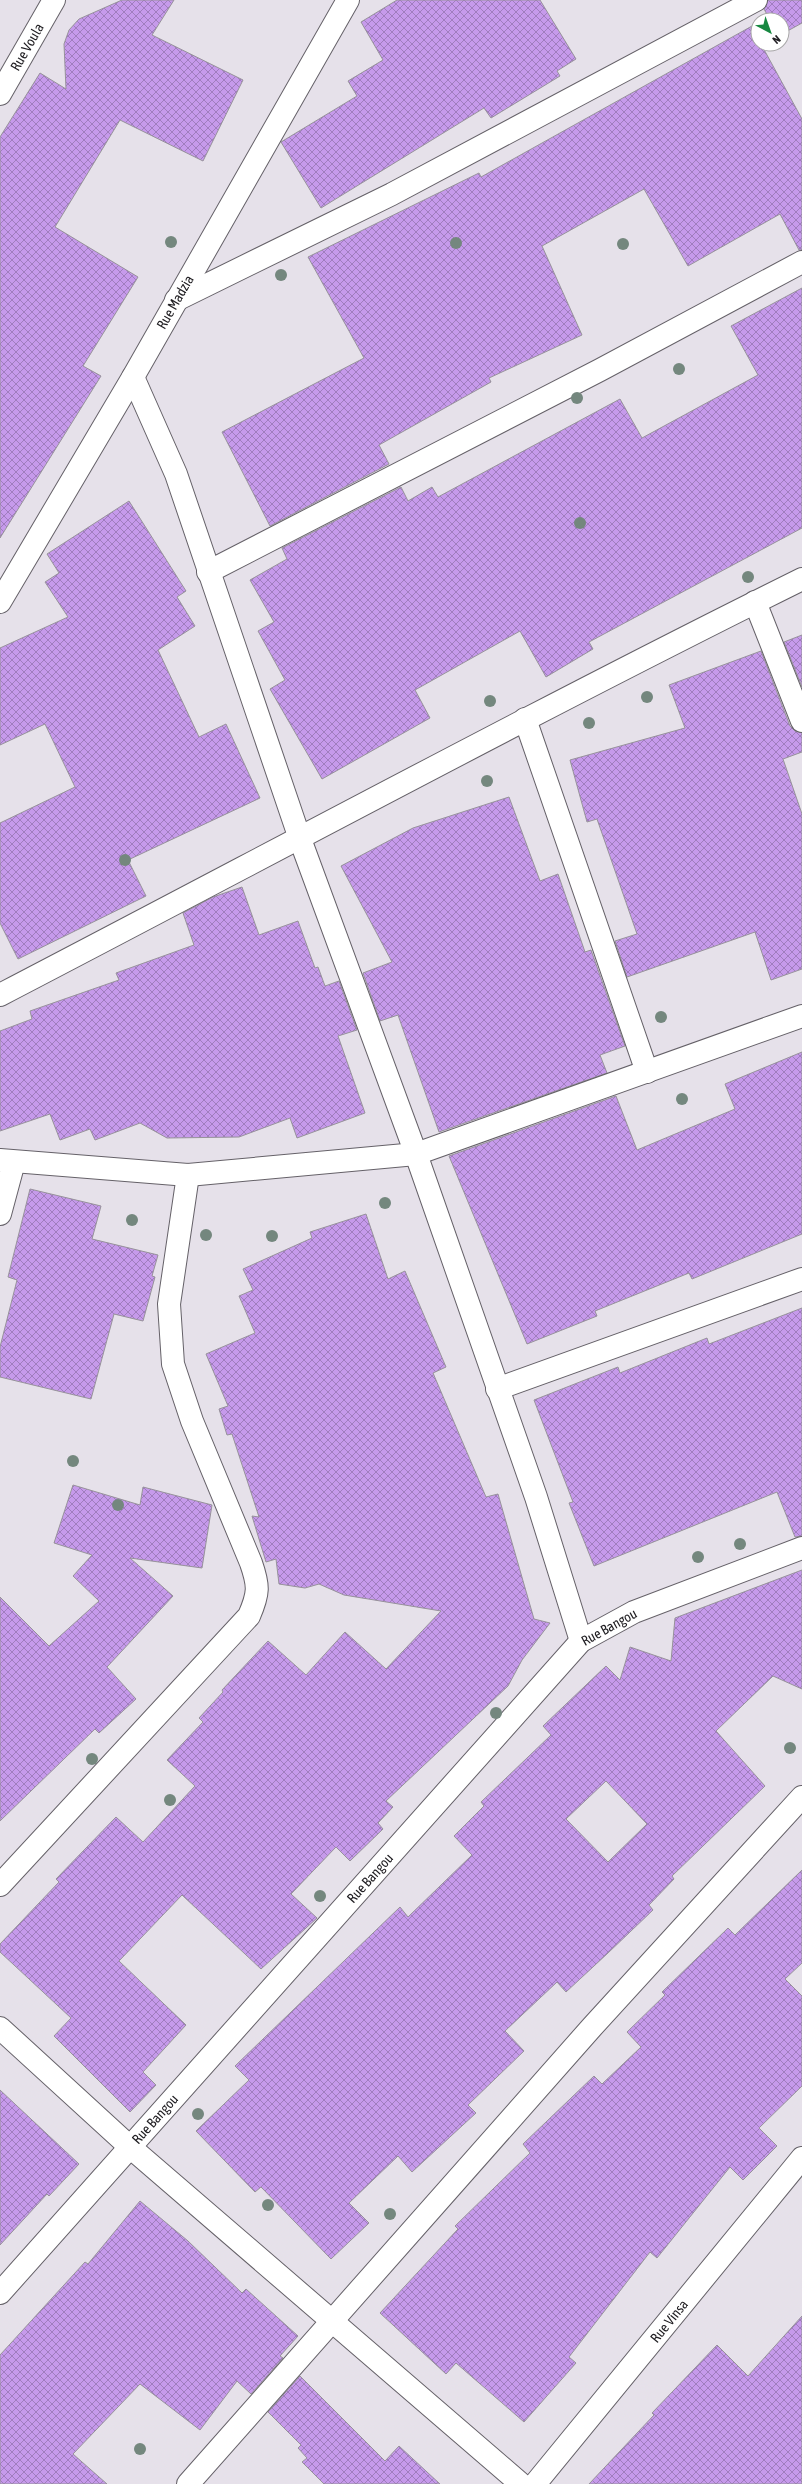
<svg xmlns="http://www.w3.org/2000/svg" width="802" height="2484" font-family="'Asap Condensed',sans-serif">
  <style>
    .building { fill: url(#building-cross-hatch); stroke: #97929b; fill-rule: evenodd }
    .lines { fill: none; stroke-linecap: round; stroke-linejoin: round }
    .minor-casing { stroke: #656168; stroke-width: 24 }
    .minor { stroke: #fff; stroke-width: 22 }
    .tree { fill: #74877e }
    .labels { text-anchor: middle; stroke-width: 3; stroke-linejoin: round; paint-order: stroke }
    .street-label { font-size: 14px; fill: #222024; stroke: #fff }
  </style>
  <defs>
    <pattern id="building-cross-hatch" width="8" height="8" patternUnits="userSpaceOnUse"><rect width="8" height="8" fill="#c69aeb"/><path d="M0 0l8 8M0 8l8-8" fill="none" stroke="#a07dbe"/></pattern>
  </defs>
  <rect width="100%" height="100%" fill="#e6e1ea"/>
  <g class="building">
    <path d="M122 0H174L152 35 243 80 203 161 120 120 55 227 138 277 83 366 101 376 0 538V137L40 73 66 89 64 44 69 30 79 19Z"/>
    <path d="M397 0H540L576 59 557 71 560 76 491 118 484 108 321 208 281 142 357 96 348 81 383 60 361 22Z"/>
    <path d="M768 0H802V23L782 34V20H770L764 9Z"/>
    <path d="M752 26 758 38V44H761L802 119V250H799L780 214 688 266 644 189 542 246 582 335 489 378 491 382 379 445 389 464 270 526 222 432 364 358 308 257 479 173 481 177Z"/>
    <path d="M802 288V528L589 642 593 649 546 677 520 631 415 690 430 718 322 779 270 689 285 680 258 631 274 622 250 580 287 559 282 548 401 487 408 501 432 487 438 497 620 399 642 438 758 375 731 326Z"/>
    <path d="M129 501 186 591 177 597 195 626 158 650 199 737 226 724 260 798 128 860 146 896 18 959 0 923V823L75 787 45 724 0 745V648L68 617 45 582 59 573 47 554Z"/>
    <path d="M802 635V687L784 642Z"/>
    <path d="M761 651 790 726 795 731 802 733V752L783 759 802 814V969L771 980 755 932 627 977 615 941 637 934 597 819 587 822 570 760 685 728 669 685Z"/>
    <path d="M509 797 540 881 558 874 585 952 591 950 625 1046 600 1055 607 1073 439 1132 398 1015 380 1021 363 973 392 962 341 866 413 828Z"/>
    <path d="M242 887 259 935 298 921 315 968 318 967 325 986 339 981 357 1030 338 1036 365 1113 297 1138 290 1118 239 1137 167 1138 140 1123 95 1140 90 1129 60 1140 50 1114 0 1131V1031L32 1019 30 1011 119 980 116 973 194 945 183 913 213 897Z"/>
    <path d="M802 1052V1234L692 1279 689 1273 595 1311 597 1316 527 1344 449 1156 616 1096 637 1150 735 1109 725 1084Z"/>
    <path d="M30 1189 101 1206 92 1239 158 1255 152 1276 155 1277 143 1321 114 1314 91 1399 0 1377V1347L17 1280 8 1277Z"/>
    <path d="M366 1214 388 1279 405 1271 446 1367 433 1373 486 1497 498 1494 534 1619 550 1623 522 1660 508 1686 386 1801 393 1807 378 1823 383 1829 350 1861 336 1847 291 1894 317 1918 261 1969 182 1895 119 1961 186 2025 143 2072 156 2085 130 2112 54 2036 71 2018 0 1952V1944L59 1882 56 1879 116 1817 143 1842 195 1786 167 1760 203 1722 199 1718 223 1692 222 1690 268 1641 306 1675 345 1632 386 1669 441 1611 344 1595 319 1584 305 1588 279 1584 276 1559 266 1562 252 1516 259 1517 232 1434 227 1435 219 1409 228 1406 206 1354 255 1333 239 1296 253 1290 243 1269 312 1238 310 1232Z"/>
    <path d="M802 1308V1536L795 1537 777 1492 594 1566 569 1503 573 1502 534 1400 618 1367 620 1373 707 1338 709 1344Z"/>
    <path d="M73 1485 140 1505 143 1487 212 1505 202 1568 130 1558 173 1596 107 1667 136 1699 99 1733 95 1729 0 1821V1597L49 1646 99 1601 73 1576 92 1555 54 1543Z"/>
    <path d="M802 1570V1689L773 1676 716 1731 765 1786 672 1876 674 1879 649 1905 653 1910 608 1953 566 1992 557 1982 505 2031 524 2051 468 2105 476 2113 412 2172 398 2156 349 2203 369 2223 331 2259 261 2187 255 2192 196 2131 249 2080 235 2066 400 1907 408 1917 472 1855 454 1836 484 1806 481 1802 551 1735 543 1726 606 1666 620 1680 630 1647 671 1661 675 1618ZM606 1781 647 1824 608 1862 566 1819Z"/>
    <path d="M802 1870V1963L785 1979 802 1996V2086L759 2128 777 2146 743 2180 730 2167 657 2258 650 2252 569 2357 576 2363 524 2422 456 2363 446 2374 380 2313 458 2229 455 2226 530 2153 523 2144 594 2076 602 2084 641 2047 627 2032 665 1995 662 1992 728 1928 735 1935Z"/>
    <path d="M0 2090 79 2164 49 2196 47 2194 0 2245Z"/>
    <path d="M140 2201 188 2241 242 2293 246 2289 298 2336 280 2356 283 2358 251 2394 237 2381 200 2430 140 2384 73 2454 107 2484H0V2355L85 2262 88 2264Z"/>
    <path d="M802 2316V2484H589L654 2415 652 2413 717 2345 748 2376Z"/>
    <path d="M300 2376 385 2461 399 2446 440 2484H324L302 2462 307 2458 298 2448 301 2445 268 2412Z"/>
  </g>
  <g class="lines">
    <defs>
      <g id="minor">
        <path d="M0 94 54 0"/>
        <path d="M176 300 392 194 756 0"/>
        <path d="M133 377 176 474 300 839 416 1154 536 1497 581 1641"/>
        <path d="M208 572 600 370 802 262"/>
        <path d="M0 602 133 377 348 0"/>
        <path d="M755 602 802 721"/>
        <path d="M525 719 647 1072"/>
        <path d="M0 995C267 856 532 713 802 579"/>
        <path d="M0 1160 188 1175 416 1154 802 1016"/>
        <path d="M0 1214 14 1162"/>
        <path d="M497 1389 802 1279"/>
        <path d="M0 1885 249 1616C259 1593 259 1586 251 1563L192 1421 173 1364 169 1304 188 1175"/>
        <path d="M0 2028 130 2147 521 2484"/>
        <path d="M0 2293 581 1641 634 1612 802 1548"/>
        <path d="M188 2484 592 2027 802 1797"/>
        <path d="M535 2484 802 2158"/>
      </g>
    </defs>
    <use href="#minor" class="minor-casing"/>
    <use href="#minor" class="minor"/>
  </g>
  <g class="tree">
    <circle cx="171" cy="242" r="6"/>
    <circle cx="456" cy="243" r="6"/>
    <circle cx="623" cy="244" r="6"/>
    <circle cx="281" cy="275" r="6"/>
    <circle cx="679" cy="369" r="6"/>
    <circle cx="577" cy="398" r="6"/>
    <circle cx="580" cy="523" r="6"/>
    <circle cx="748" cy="577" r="6"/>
    <circle cx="647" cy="697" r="6"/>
    <circle cx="490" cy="701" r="6"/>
    <circle cx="589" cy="723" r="6"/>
    <circle cx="487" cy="781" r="6"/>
    <circle cx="125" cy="860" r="6"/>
    <circle cx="661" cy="1017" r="6"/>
    <circle cx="682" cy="1099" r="6"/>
    <circle cx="385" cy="1203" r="6"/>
    <circle cx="132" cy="1220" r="6"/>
    <circle cx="206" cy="1235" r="6"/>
    <circle cx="272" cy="1236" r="6"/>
    <circle cx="73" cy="1461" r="6"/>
    <circle cx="118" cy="1505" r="6"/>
    <circle cx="740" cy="1544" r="6"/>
    <circle cx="698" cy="1557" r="6"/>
    <circle cx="496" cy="1713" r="6"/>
    <circle cx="790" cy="1748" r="6"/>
    <circle cx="92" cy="1759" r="6"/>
    <circle cx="170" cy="1800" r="6"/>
    <circle cx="320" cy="1896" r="6"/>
    <circle cx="198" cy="2114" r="6"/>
    <circle cx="268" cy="2205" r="6"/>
    <circle cx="390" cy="2214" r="6"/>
    <circle cx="140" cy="2449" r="6"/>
  </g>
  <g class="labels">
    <g class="street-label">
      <text transform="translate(27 47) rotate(-60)" y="5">Rue Voula</text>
      <text transform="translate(175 302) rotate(-60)" y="5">Rue Madzia</text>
      <text transform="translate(609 1627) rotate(-29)" y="5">Rue Bangou</text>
      <text transform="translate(370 1878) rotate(-48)" y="5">Rue Bangou</text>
      <text transform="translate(155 2119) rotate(-48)" y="5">Rue Bangou</text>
      <text transform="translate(669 2321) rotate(-51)" y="5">Rue Vinsa</text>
    </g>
  </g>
  <g transform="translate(770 32) rotate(139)"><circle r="19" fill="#ffffff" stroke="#a7a6a7"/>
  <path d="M0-3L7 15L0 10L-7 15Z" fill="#178841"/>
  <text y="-6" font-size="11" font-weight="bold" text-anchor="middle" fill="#222024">N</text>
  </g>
</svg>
